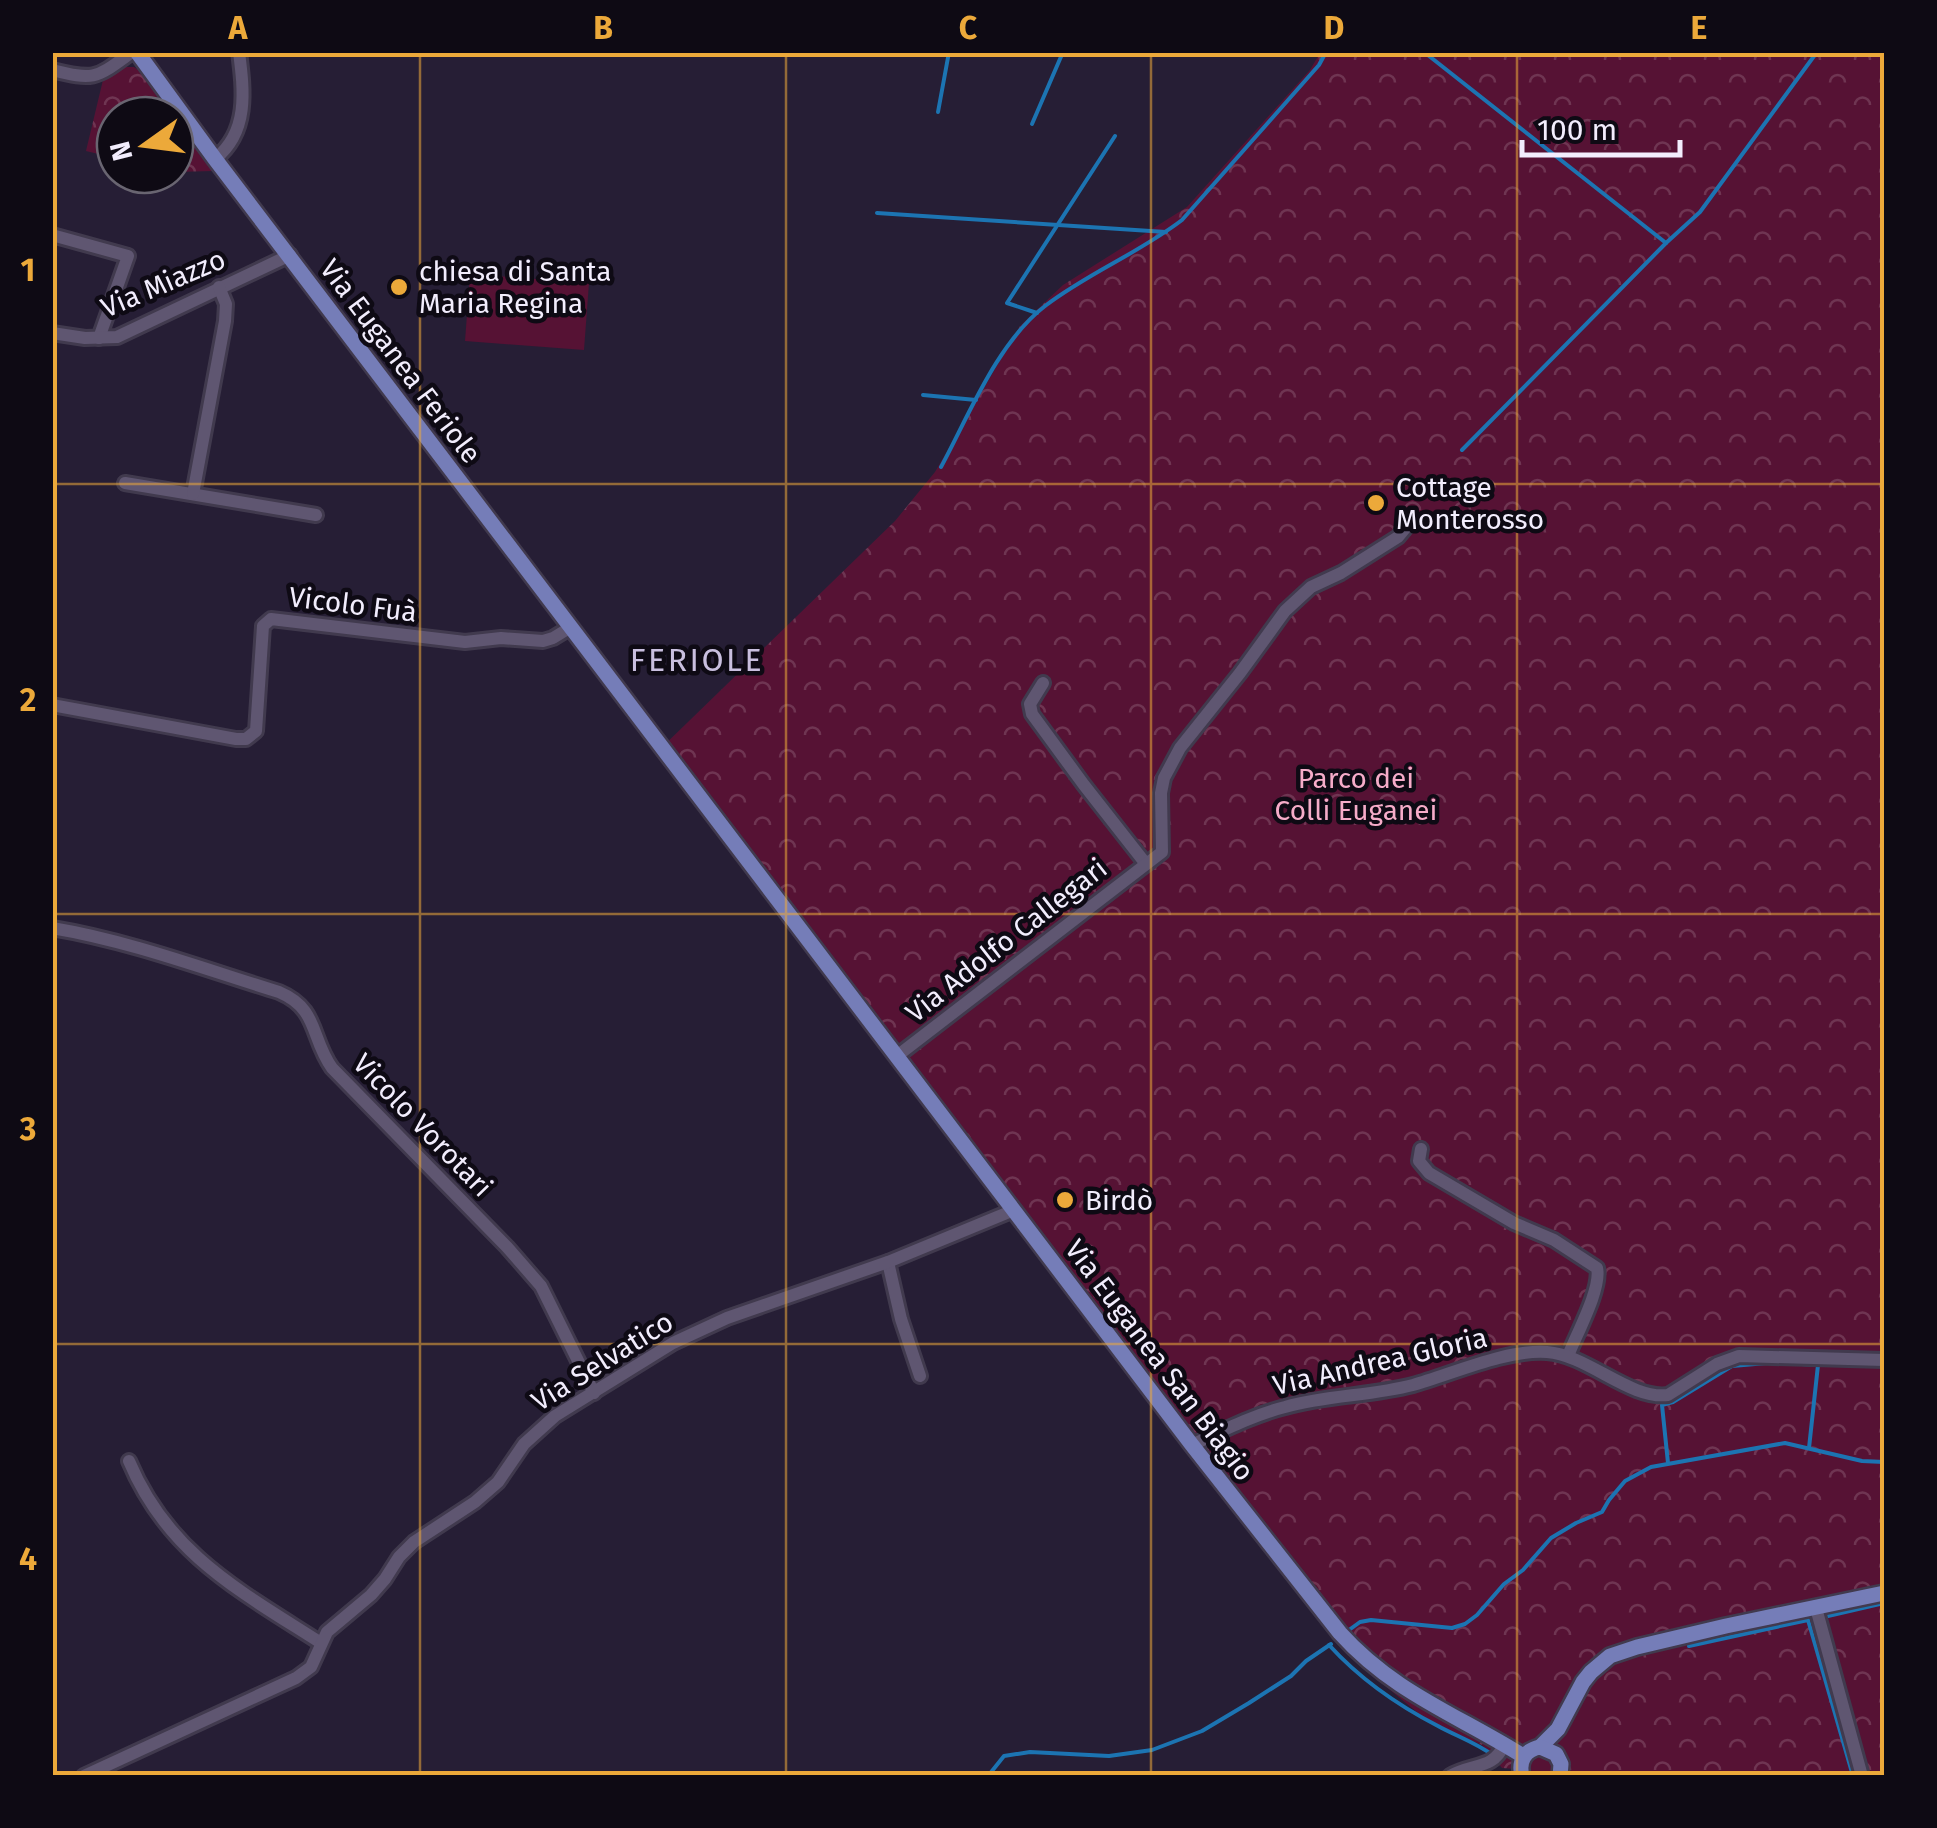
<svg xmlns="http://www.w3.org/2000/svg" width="1937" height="1828" font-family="'Fira Sans',sans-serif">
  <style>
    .green { fill: #561234 }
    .park { fill: url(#park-crowns) }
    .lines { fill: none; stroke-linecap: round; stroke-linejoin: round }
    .stream { stroke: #1c74b2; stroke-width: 4 }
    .minor-casing { stroke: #413a4e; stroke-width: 18 }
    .major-casing { stroke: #413a4e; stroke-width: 20 }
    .minor { stroke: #5f5671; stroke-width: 12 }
    .major { stroke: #757db8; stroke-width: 15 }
    .grid { fill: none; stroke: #eca93a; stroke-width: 2.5; stroke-opacity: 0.55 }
    .poi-dot { fill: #eca93a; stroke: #0e0a14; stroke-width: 4 }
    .labels { text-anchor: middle; stroke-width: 9; stroke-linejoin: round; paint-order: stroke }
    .poi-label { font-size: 28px; fill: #f2edfd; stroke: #0e0a14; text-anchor: start }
    .street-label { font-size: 28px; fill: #f2edfd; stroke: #0e0a14 }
    .park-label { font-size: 28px; fill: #f6acc9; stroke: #0e0a14 }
    .quarter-label { font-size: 32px; letter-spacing: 2.5px; fill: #c9bfdf; stroke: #0e0a14 }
    .neatline { fill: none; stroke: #eca93a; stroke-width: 4 }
    .grid-label { font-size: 32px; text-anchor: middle; font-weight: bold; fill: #eca93a }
  </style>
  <defs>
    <pattern id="park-crowns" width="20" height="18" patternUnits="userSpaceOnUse" patternTransform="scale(2.5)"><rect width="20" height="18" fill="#561234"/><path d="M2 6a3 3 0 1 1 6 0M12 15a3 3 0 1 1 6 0" fill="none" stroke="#6f3552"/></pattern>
  </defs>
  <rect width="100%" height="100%" fill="#261e35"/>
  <path class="green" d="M470 274 589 283 584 350 465 341Z"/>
  <g class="park">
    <path d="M1320 53H1884V1775L1538 1776 1530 1770 1502 1768 1482 1745 1429 1722 1349 1656 655 754 895 521 935 472 1020 326 1063 285 1187 207 1310 70Z"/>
    <path d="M125 67H134L141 72 172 115H115V158L86 151 103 80Z"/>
    <path d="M175 119 213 171 175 172Z"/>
  </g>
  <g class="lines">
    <g class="stream">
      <path d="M1424 52 1666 243"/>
      <path d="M938 112 949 52"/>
      <path d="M1032 124 1063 52"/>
      <path d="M877 213 1166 232"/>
      <path d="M1037 313 1007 303 1115 136"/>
      <path d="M923 395 976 400"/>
      <path d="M1462 450 1666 243 1700 212 1817 52"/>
      <path d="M941 467C969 415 997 343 1045 306 1088 273 1139 253 1182 220L1319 65 1326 52"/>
      <path d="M1786 1363 1818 1365 1809 1448"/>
      <path d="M1668 1463 1662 1405 1673 1402 1732 1366 1767 1363"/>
      <path d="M1828 1616 1884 1603"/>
      <path d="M1349 1630 1360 1622 1371 1620 1452 1628 1465 1624 1477 1615 1504 1584 1523 1570 1551 1538 1576 1523 1602 1512 1609 1500 1625 1481 1651 1467 1785 1443 1862 1461 1884 1462"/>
      <path d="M1329 1645C1360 1679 1397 1705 1438 1726 1456 1736 1477 1743 1494 1756"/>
      <path d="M1689 1646 1808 1620 1853 1776"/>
      <path d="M988 1776 1004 1756 1030 1752 1109 1756 1152 1750 1202 1731 1249 1703 1291 1676 1306 1661 1331 1644"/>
    </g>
    <defs>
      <g id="minor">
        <path d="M52 70C96 81 96 78 132 52"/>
        <path d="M215 159C249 132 244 91 239 52"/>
        <path d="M52 235 128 256 99 338"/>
        <path d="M52 333 85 338 117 337 290 255"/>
        <path d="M125 483 316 515"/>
        <path d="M193 494 225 321 226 304 219 287"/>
        <path d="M1043 683 1030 704 1032 714 1084 785 1146 864"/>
        <path d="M52 705 236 739H246L256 731 263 626 271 619 465 642 501 638 543 641 553 638 571 627"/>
        <path d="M52 928C130 941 204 969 279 992 319 1009 310 1037 332 1068L507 1247 541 1286 594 1393"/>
        <path d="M897 1056 1162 852 1161 793 1164 778 1180 748 1240 673 1285 611 1311 587 1341 573 1398 537 1413 519"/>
        <path d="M1421 1149 1419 1161 1429 1173 1514 1223 1554 1240 1597 1268C1602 1288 1576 1335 1568 1356"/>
        <path d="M888 1262 901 1319 920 1376"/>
        <path d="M1192 1445C1222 1431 1253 1415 1285 1407 1327 1395 1371 1396 1413 1385 1452 1374 1507 1349 1547 1352 1588 1355 1630 1400 1668 1395L1717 1364 1739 1356 1884 1360"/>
        <path d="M129 1461C168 1554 240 1591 321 1643"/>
        <path d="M1816 1608 1862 1776"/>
        <path d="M84 1776 296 1678 311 1667 327 1632 371 1595 385 1579 399 1557 414 1542 475 1502 498 1482 524 1444 555 1416 673 1343 727 1318 888 1262 1014 1210"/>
        <path d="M1450 1776C1472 1763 1493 1770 1504 1745"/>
      </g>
      <g id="major">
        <path d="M137 52 215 159 1192 1445 1340 1633C1394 1693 1458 1715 1523 1756"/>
        <path d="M1540 1747 1558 1729 1583 1682 1591 1672 1610 1656 1637 1647 1726 1626 1884 1593"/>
        <path d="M1522 1776C1518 1761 1525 1750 1540 1747L1556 1754 1561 1764 1560 1776"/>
      </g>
    </defs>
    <use href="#minor" class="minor-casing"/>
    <use href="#major" class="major-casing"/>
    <use href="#minor" class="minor"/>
    <use href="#major" class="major"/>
  </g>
  <path class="grid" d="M420 52V1776M786 52V1776M1151 52V1776M1517 52V1776M52 484H1884M52 914H1884M52 1344H1884"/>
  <g class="poi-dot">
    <circle cx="399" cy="287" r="10"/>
    <circle cx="1376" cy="503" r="10"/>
    <circle cx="1065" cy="1200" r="10"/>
  </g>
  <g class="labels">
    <g class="poi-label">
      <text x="419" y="281">chiesa di Santa<tspan x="419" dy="32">Maria Regina</tspan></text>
      <text x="1396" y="497">Cottage<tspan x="1396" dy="32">Monterosso</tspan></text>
      <text x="1085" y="1210">Birdò</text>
    </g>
    <g class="street-label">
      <text transform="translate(163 283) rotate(-23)" y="10">Via Miazzo</text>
      <text transform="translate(401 361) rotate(53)" y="10">Via Euganea Feriole</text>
      <text transform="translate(353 604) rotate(7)" y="10">Vicolo Fuà</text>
      <text transform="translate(1006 940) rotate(-38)" y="10">Via Adolfo Callegari</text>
      <text transform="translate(423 1125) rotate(46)" y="10">Vicolo Vorotari</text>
      <text transform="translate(1160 1360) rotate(53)" y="10">Via Euganea San Biagio</text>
      <text transform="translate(602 1361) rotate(-32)" y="10">Via Selvatico</text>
      <text transform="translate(1380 1361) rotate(-13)" y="10">Via Andrea Gloria</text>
    </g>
    <g class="park-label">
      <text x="1356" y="788">Parco dei<tspan x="1356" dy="32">Colli Euganei</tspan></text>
    </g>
    <g class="quarter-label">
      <text x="697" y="671">FERIOLE</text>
    </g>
  </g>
  <rect width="1937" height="1828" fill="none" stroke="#0e0a14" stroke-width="110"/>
  <g transform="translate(145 145) rotate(256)"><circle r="48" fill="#0e0a14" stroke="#696571" stroke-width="2.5"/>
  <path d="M0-8L18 38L0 25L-18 38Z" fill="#eca93a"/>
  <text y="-15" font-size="28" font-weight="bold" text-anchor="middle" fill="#f2edfd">N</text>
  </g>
  <path d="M1522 140v15h158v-15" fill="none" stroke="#f2edfd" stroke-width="5"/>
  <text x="1537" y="140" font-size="30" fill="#f2edfd" stroke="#0e0a14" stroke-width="8" paint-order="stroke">100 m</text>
  <rect x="55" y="55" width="1827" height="1718" class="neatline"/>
  <g class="grid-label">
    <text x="238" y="39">A</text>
    <text x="603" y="39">B</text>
    <text x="968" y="39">C</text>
    <text x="1334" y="39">D</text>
    <text x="1699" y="39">E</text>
    <text x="28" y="281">1</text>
    <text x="28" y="711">2</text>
    <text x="28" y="1140">3</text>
    <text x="28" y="1570">4</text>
  </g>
</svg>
